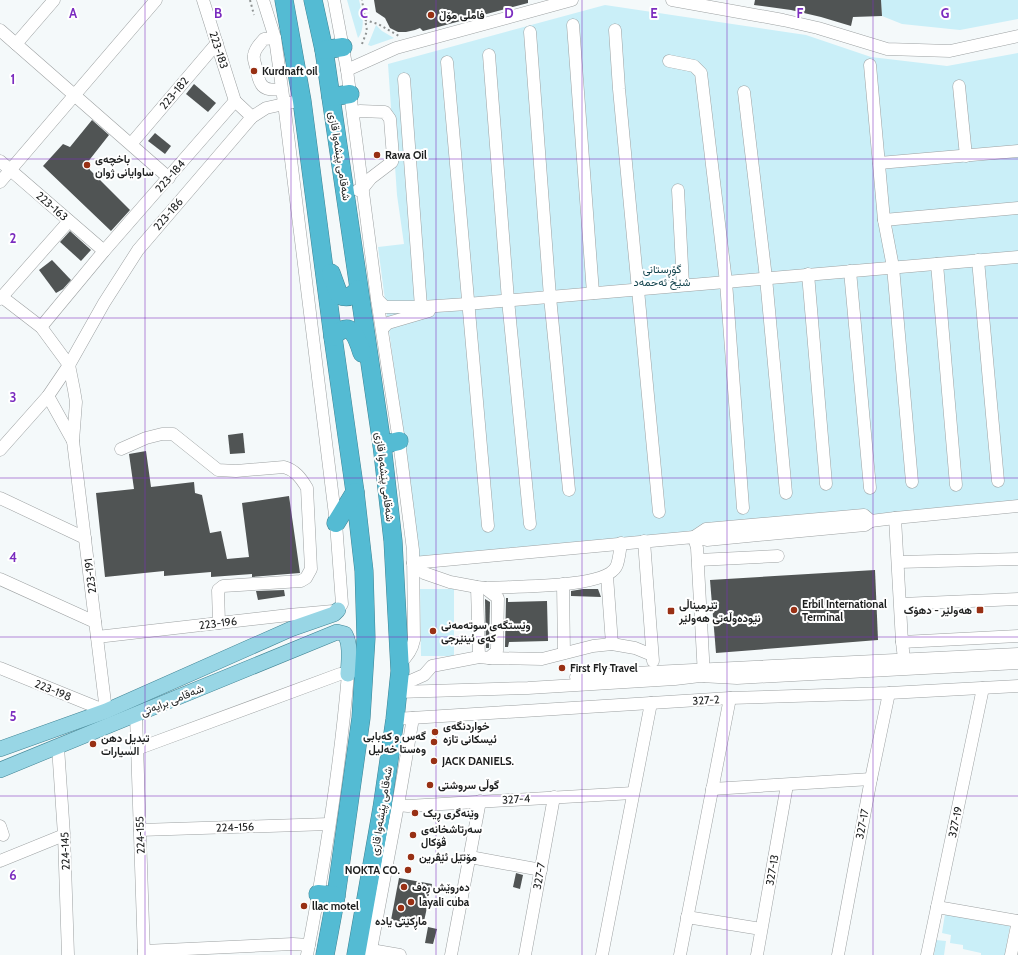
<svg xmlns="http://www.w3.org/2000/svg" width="1018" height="955" font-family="Cabin,Vazirmatn,sans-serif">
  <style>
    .green { fill: #caeff8 }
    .building { fill: #505454 }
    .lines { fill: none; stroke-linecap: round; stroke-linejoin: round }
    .minor-casing { stroke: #9da1a2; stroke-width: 13 }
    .major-casing { stroke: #418494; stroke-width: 16 }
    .highway-casing { stroke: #418494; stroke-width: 19 }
    .path { stroke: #8e9292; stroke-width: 2; stroke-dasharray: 2 3; stroke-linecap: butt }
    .minor { stroke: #fff; stroke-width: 12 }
    .major { stroke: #98d6e5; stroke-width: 15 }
    .highway { stroke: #54bbd3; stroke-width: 18 }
    .grid { fill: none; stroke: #7b2cbf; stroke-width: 1; stroke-opacity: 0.55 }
    .poi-dot { fill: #983014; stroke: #fff; stroke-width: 1.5 }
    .labels { text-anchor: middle; stroke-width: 4; stroke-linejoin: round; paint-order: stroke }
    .poi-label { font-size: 11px; font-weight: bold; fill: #1d1f1f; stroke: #fff; text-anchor: start }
    .street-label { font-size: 11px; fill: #1d1f1f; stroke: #fff }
    .park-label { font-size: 11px; fill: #12434d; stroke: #fff }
    .grid-label { font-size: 13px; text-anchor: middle; font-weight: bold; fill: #7b2cbf; stroke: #fff; stroke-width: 4; stroke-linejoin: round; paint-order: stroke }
  </style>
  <rect width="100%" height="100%" fill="#f4f9fa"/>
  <g class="green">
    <path d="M347 0H359C362 11 366 28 358 38Z"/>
    <path d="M881 0H1018V19L960 30 902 24 882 16Z"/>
    <path d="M605 5 806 35 871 57 947 66 1018 53V504L419 557 378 247 404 244 397 195 388 64Z"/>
    <path d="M376 25 382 31 394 38 371 46 368 45Z"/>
    <path d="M420 589H454V656H421Z"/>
    <path d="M945 914 1010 926 1005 955H981V953L963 949V945L950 943 951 935 942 933Z"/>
    <path d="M936 940 946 941 944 955H934Z"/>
  </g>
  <g class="building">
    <path d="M374 0H528V3L423 31 420 28 415 30 406 32H398L390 28 385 18 376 12Z"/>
    <path d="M755 0H881L882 16 853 17 851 26 821 17 791 10 754 5Z"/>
    <path d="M194 84 216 103 208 112 186 94Z"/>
    <path d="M92 120 109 135 87 163 90 170 130 210 111 231 43 166 63 144 70 147Z"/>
    <path d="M155 133 171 146 165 154 148 141Z"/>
    <path d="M70 231 91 250 81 261 60 242Z"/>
    <path d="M52 260 71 280 63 289 56 293 39 270Z"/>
    <path d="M243 433 245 453 230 454 228 435Z"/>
    <path d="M146 451 151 487 194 482 195 493 202 495 210 533 221 531 227 559 249 557 242 503 289 496 300 573 252 577V574L211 577V572L164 576V571L105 577 96 493 134 489 129 454Z"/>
    <path d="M875 570 878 640 716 653 710 580Z"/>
    <path d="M583 589H598L601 597 571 596V591Z"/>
    <path d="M284 590 285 596 258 600 256 591Z"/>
    <path d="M506 598H508V602L547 601 548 641 509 642 508 647H505Z"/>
    <path d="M485 599 490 602 489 648H486Z"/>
    <path d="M516 873 523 875 520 889 513 887Z"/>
    <path d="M399 878 432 884 423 926 391 920Z"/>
    <path d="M428 927 437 929 433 944 425 943Z"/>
  </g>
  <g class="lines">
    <defs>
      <g id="minor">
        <path d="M203 0 235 101 252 117"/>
        <path d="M334 0 347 70 377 299 399 441 413 550 414 640C412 650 408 656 400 663"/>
        <path d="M672 0 783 20 818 28 887 49 950 51 1018 36"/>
        <path d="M573 25 593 293"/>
        <path d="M0 30 169 178"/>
        <path d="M615 30 619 89 659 512"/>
        <path d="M530 32 550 297 569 490"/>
        <path d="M275 38 264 39C260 44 255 48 254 55 253 59 255 63 256 67 259 85 262 92 281 89"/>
        <path d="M16 44 54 0"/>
        <path d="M489 55 508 300 530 524"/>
        <path d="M669 61 694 66 701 73 726 282 743 508"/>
        <path d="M447 62 488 526"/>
        <path d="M870 65 884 220 893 267 912 482"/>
        <path d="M347 70 396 48 572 0"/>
        <path d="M404 79 421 307"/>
        <path d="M959 86 966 156"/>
        <path d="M744 92 766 278 786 493"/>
        <path d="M353 113 360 111 385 112 390 119 393 157 392 162 371 178 363 188 358 190"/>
        <path d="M131 144 217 43"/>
        <path d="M0 161 104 251"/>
        <path d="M879 163 1018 151"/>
        <path d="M0 182 156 0"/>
        <path d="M678 190 683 285"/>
        <path d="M884 220 1018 208"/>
        <path d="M978 260 998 481"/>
        <path d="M937 264 956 485"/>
        <path d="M850 271 870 488"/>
        <path d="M808 274 826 484"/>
        <path d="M0 299 69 221"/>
        <path d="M377 299 385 307H421L467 304 1018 257"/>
        <path d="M41 327 104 251 235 101"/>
        <path d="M382 329 388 323 429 311"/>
        <path d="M48 396 73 441"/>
        <path d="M121 449 146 438 162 434H173L218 470 236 471 284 467C295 470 301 478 307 488L311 569 306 578 301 581 223 586 218 590 219 623"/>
        <path d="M0 450 48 396 69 365 104 303 138 250 252 117 266 108 293 102"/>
        <path d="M0 498 85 538"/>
        <path d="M864 515 871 521 865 525 707 540 694 537 706 529Z"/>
        <path d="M871 521 895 518"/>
        <path d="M644 541 653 661"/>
        <path d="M698 560 778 556"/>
        <path d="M898 562 1018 559"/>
        <path d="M413 563 694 537 697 548 704 676"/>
        <path d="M607 576 612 644"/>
        <path d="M0 579 95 622"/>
        <path d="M563 584 564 653"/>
        <path d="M477 587 479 657"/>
        <path d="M485 588C510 586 604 589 616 567 619 562 620 549 621 543"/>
        <path d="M901 604 1018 599"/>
        <path d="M97 637 289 615 333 611 338 610 342 604 336 523 284 103 275 38 263 0"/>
        <path d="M902 642 1018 636"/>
        <path d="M489 658 542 659 593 646 612 644 635 648 652 655"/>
        <path d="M905 667 902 642 895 518 1018 506"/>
        <path d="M0 668 106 711 73 441 76 402 74 390 69 365 41 327 2 297"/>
        <path d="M576 677 653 672 1018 654"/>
        <path d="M399 686 424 675 432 666 479 657 489 658 497 651V648L498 598 485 588 477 587 450 582 424 573 413 563"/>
        <path d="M398 692 528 688 675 679 700 676 737 678 1018 663"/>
        <path d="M136 715 144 955"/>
        <path d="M395 719 730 698 889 693 1018 686"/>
        <path d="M58 747 64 835 68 955"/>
        <path d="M137 749 340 674H348C340 768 325 862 307 955"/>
        <path d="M712 789 871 779"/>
        <path d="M398 805 408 806 633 793"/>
        <path d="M0 826 3 835"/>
        <path d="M140 830 329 824"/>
        <path d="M470 857 541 870"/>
        <path d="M0 861 64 835"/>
        <path d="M937 907 1018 921"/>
        <path d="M687 917 761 929"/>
        <path d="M371 950 400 955"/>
        <path d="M144 951 293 944 309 945"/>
        <path d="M370 955 398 805 413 718"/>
        <path d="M451 955 480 801"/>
        <path d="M525 955 554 797"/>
        <path d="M602 955 651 703"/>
        <path d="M680 955 730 698"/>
        <path d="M757 955 787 785"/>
        <path d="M838 955 871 779 889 693"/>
        <path d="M927 955 983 688"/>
        <path d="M1011 955 1018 921"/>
      </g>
      <g id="major">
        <path d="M0 749 106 711 291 629 334 614 338 610"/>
        <path d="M0 770 337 632 345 634C351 645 349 661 348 674"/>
      </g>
      <g id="highway">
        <path d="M284 0 302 101 333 337 355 492 364 571 366 638 361 718 336 896 325 955"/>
        <path d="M313 0 324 50 382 445 393 541 400 671 395 719 382 808 356 955"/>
        <path d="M324 50 343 47"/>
        <path d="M331 97 350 94"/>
        <path d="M331 273 339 295C348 299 353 296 358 289"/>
        <path d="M333 337C351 318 357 337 362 353"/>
        <path d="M382 445 399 441"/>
        <path d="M336 523 355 492"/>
        <path d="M318 894 336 896"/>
      </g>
    </defs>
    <use href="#minor" class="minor-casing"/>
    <use href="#major" class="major-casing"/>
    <use href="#highway" class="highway-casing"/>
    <g class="path">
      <path d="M250 0 254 15"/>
      <path d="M365 20 378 24 399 36"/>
      <path d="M362 44 367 31 362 0"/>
    </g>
    <use href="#minor" class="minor"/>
    <use href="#major" class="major"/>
    <use href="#highway" class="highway"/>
  </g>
  <path class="grid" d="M145 0V955M291 0V955M436 0V955M582 0V955M727 0V955M873 0V955M0 159H1018M0 318H1018M0 478H1018M0 637H1018M0 796H1018"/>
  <g class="poi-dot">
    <circle cx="431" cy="15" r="4"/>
    <circle cx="254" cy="71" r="4"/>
    <circle cx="377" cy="155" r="4"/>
    <circle cx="87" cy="165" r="4"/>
    <circle cx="794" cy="610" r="4"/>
    <rect x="976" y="606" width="8" height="8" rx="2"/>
    <rect x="667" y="607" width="8" height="8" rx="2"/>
    <circle cx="433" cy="631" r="4"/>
    <circle cx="562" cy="668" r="4"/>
    <circle cx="435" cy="732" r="4"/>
    <circle cx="434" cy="742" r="4"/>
    <circle cx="93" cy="744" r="4"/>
    <circle cx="434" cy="761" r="4"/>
    <circle cx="430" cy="785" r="4"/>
    <circle cx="415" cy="813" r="4"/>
    <circle cx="413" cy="835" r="4"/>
    <circle cx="411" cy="857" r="4"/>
    <circle cx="408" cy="870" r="4"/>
    <circle cx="404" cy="887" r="4"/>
    <circle cx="411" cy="902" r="4"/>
    <circle cx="304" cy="906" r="4"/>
    <circle cx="401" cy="908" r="4"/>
  </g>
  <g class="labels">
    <g class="poi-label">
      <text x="439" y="19">فاملی مۆڵ</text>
      <text x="262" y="75">Kurdnaft oil</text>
      <text x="385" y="159">Rawa Oil</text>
      <text x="95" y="163">باخچەی<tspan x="95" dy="13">ساوایانی ژوان</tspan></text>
      <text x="802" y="608">Erbil International<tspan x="802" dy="13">Terminal</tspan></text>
      <text x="679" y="609">تێرمیناڵی<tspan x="679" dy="13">نێودەوڵەتی هەولێر</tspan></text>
      <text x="972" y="614" text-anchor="end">هەولێر - دهۆک</text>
      <text x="441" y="629">وێستگەی سوتەمەنی<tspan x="441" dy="13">کەی ئینێرجی</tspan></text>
      <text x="570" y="672">First Fly Travel</text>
      <text x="443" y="730">خواردنگەی<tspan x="443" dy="13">ئیسکانی تازە</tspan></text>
      <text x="426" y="740" text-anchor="end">گەس و کەبابی<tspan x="426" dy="13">وەستا خەلیل</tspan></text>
      <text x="101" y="742">تبديل دهن<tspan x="101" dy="13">السيارات</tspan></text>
      <text x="442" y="765">JACK DANIELS.</text>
      <text x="438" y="789">گوڵی سروشتی</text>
      <text x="423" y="817">وێنەگری ڕیک</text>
      <text x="421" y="833">سەرتاشخانەی<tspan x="421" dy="13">ڤۆکال</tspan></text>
      <text x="419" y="861">مۆتێل ئێڤرین</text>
      <text x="400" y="874" text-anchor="end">NOKTA CO.</text>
      <text x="412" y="891">دەروێش ڕەف</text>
      <text x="419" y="906">layali cuba</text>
      <text x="312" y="910">llac motel</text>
      <text x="401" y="925" text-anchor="middle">ماڕکێتی یادە</text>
    </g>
    <g class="street-label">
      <text transform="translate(219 50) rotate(72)" y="4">223-183</text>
      <text transform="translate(174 93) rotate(-50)" y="4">223-182</text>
      <text transform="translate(340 156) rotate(81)" y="4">شەقامی پێشەوا قازی</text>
      <text transform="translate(170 176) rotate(-49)" y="4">223-184</text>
      <text transform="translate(52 206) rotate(41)" y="4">223-163</text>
      <text transform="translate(168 214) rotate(-49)" y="4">223-186</text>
      <text transform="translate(385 477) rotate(83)" y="4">شەقامی پێشەوا قازی</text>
      <text transform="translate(90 576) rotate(-97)" y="4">223-191</text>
      <text transform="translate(218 623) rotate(-7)" y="4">223-196</text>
      <text transform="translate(53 690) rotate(22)" y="4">223-198</text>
      <text transform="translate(172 700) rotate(-22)" y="4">شەقامی برایەتی</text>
      <text transform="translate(706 700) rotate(-3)" y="4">327-2</text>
      <text transform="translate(516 799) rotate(-3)" y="4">327-4</text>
      <text transform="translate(381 811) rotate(-81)" y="4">شەقامی پێشەوا قازی</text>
      <text transform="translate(955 822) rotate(-78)" y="4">327-19</text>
      <text transform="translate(862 824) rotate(-79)" y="4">327-17</text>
      <text transform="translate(235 827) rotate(-2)" y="4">224-156</text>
      <text transform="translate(140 835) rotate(-92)" y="4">224-155</text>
      <text transform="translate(65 851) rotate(-92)" y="4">224-145</text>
      <text transform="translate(772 870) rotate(-80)" y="4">327-13</text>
      <text transform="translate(539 876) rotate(-80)" y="4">327-7</text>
    </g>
    <g class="park-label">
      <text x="662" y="273">گۆڕستانی<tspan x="662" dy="13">شێخ ئەحمەد</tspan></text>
    </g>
  </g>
  <g class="grid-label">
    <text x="73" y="18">A</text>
    <text x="218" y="18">B</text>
    <text x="364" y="18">C</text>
    <text x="509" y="18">D</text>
    <text x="654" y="18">E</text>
    <text x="800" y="18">F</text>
    <text x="945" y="18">G</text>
    <text x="13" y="84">1</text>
    <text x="13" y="243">2</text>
    <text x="13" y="402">3</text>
    <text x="13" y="562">4</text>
    <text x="13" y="721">5</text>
    <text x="13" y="880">6</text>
  </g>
</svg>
